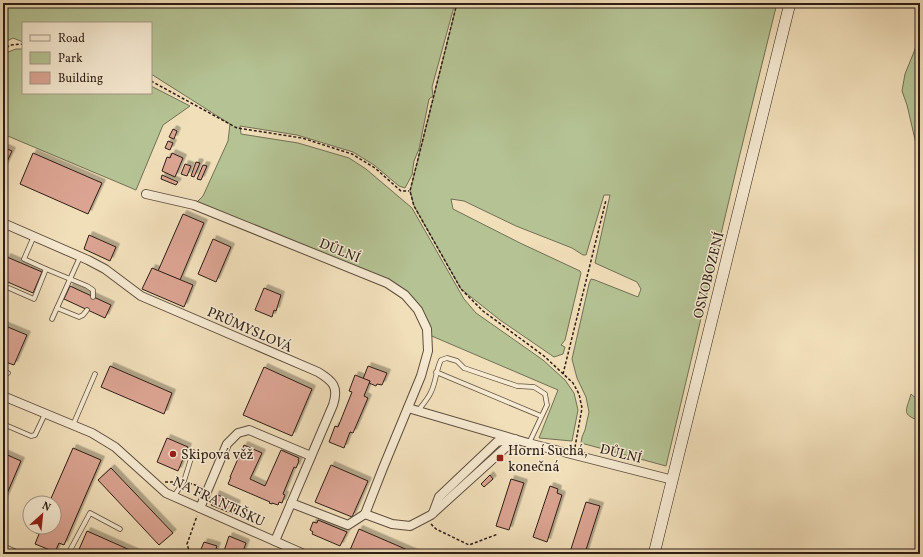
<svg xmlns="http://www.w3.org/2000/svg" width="923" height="557" font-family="Vollkorn,serif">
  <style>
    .green { fill: #b5c394; stroke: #717054 }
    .building { fill: #dba492; stroke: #2d1d15; filter: url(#shadow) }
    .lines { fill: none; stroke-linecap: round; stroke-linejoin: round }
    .service-casing { stroke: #5e4e3e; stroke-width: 5.5 }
    .minor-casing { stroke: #5e4e3e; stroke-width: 10 }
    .secondary-casing { stroke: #2d1d15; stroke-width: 12 }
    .path { stroke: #2d1d15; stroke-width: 1.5; stroke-dasharray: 3 2; stroke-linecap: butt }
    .service { stroke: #f6ead2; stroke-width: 4 }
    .minor { stroke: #f6ead2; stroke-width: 8 }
    .secondary { stroke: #f6ead2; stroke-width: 11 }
    .poi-dot { fill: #8f2418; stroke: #f6ead2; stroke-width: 1.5 }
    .labels { text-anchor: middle; stroke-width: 3; stroke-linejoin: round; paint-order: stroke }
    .street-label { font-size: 14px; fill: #2d1d15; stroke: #f6ead2 }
    .poi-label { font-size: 14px; fill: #2d1d15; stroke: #f6ead2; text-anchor: start }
  </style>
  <defs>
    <filter id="shadow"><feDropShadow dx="3.5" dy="-3.5" stdDeviation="0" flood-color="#0004"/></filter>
  </defs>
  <rect width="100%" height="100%" fill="#f1dfba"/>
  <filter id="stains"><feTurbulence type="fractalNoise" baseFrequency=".005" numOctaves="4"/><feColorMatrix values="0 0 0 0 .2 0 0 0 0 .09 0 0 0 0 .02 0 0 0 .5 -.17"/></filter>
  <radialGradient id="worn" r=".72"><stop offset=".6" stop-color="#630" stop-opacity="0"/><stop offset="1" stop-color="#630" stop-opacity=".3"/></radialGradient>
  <g class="green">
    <path d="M3 3H455L432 87 433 96 429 99 419 149 414 161 412 175 405 188 399 186 374 165 353 152 297 135 240 126 241 134 298 143 349 158 366 169 412 208 464 299 476 313 543 360 565 380 574 393 578 410 572 441 539 438 558 390 427 334 405 295 194 205 203 196 228 141 230 124 151 74V23H23V42L13 38 3 43Z"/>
    <path d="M457 3H777L739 158 666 466 581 443 582 437 585 430 589 412 586 397 577 378 572 359 589 284 591 279 595 280 638 297 641 289 637 282 595 263 610 195H604L586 255H583L572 248 516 226 464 201 451 199 453 209 520 243 580 271 581 273 565 340 562 344 561 345 565 347 563 354 554 357 500 320 461 289 414 206 410 191Z"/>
    <path d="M920 37V161L907 105 902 91 905 74Z"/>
    <path d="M16 49H23V93H151V86L190 106 163 125 136 190 3 134V67L8 52Z"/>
    <path d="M911 394 918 400 917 409 920 410V421C901 414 906 412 911 394Z"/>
  </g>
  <g class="building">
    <path d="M173 129 177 131 174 139 169 137Z"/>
    <path d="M168 141 173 143 170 150 165 148Z"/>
    <path d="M3 147 12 151 3 170Z"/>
    <path d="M33 153 102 183 88 214 20 184Z"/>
    <path d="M172 153 183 158 175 177 162 171 167 157 170 158Z"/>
    <path d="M196 162 200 163 194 177 191 176Z"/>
    <path d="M185 164 191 166 187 176 181 174Z"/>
    <path d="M203 165 207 166 201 180 197 179Z"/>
    <path d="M162 175 178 182 176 185 161 179Z"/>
    <path d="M183 214 204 223 180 280 158 271Z"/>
    <path d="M89 235 116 247 110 261 84 249Z"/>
    <path d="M213 239 231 247 216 282 198 274Z"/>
    <path d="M7 257 42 272 33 293 3 280V267Z"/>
    <path d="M152 268 193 285 184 307 142 289Z"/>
    <path d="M70 286 111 305 105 318 64 299Z"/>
    <path d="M264 288 281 295 276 311 274 310 272 317 255 310Z"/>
    <path d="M3 325 27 335 14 365 3 361Z"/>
    <path d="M110 366 172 393 164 414 101 387Z"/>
    <path d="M368 366 387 373 382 385 377 384 376 386 369 383 370 381 363 379Z"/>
    <path d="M264 367 312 389 292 436 243 415Z"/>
    <path d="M355 375 370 381 364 396 368 398 353 433 350 432 344 448 329 442 335 426 338 427 352 392 349 391Z"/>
    <path d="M167 438 188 447 178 471 157 462Z"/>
    <path d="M244 445 262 453 250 479 265 486 281 450 299 458 298 460 299 461 296 468 294 467 283 494 285 495 282 503 279 502 278 505 272 503V504L269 503 270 502 228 484 231 477H230Z"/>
    <path d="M73 448 101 460 64 545 59 543 55 552 35 544 39 534 36 533 38 527H54V503H49Z"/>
    <path d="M3 453 21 461 3 503Z"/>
    <path d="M331 465 368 481 352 517 315 502Z"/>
    <path d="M111 468 173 533 159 545 98 480Z"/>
    <path d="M490 475 493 479 484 487 481 484Z"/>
    <path d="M511 479 524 483 509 530 496 526Z"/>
    <path d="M550 486 558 489 557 493 562 495 547 542 533 537Z"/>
    <path d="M216 494 237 504 233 514 211 505Z"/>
    <path d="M586 502 600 506 585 553 571 549Z"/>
    <path d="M318 520 347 532 340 546 312 534 313 532 310 530 313 522 317 523Z"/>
    <path d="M359 529 417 554H358L350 550Z"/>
    <path d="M87 531 139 554H77Z"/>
    <path d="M229 536 246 543 242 554H223Z"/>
    <path d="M204 542 217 546 214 554H199Z"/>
  </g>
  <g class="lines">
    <defs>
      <g id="service">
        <path d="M34 236 24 259 46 269 87 286 93 290V297"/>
        <path d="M9 288 34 299 46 269"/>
        <path d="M57 308 79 317 83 315 87 310"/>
        <path d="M52 319 80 257"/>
        <path d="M3 371 8 373"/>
        <path d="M436 372 541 416"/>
        <path d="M418 411C422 405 428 399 431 392 436 382 436 370 441 360L447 358 457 361 464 368 517 386 534 387 545 394 547 405 529 443"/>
        <path d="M3 424 31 436 35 435 45 414"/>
        <path d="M73 425 95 374"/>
        <path d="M174 496 184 481 193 452"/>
        <path d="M3 546 21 554"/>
        <path d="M68 554 90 513 120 529"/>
      </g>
      <g id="minor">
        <path d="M146 194 194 205 387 283 405 295 418 310 427 329 428 351 421 376 383 468 365 514"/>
        <path d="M3 223 88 260 105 269 141 296 318 372C333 381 339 387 333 405L275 541"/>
        <path d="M3 396 92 433 115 447 166 493 304 554"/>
        <path d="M408 408 528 443 673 480"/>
        <path d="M291 503 348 525 365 514"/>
        <path d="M200 508 227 444 238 433 249 430 311 456"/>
        <path d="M433 513 439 497 497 442 512 439"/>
        <path d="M365 514 392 524 410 526 431 515 515 439"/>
      </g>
      <path id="secondary" d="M654 554 790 3"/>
    </defs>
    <use href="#service" class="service-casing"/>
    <use href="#minor" class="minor-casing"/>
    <use href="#secondary" class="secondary-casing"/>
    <g class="path">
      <path d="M457 3 410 191 414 206 461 289 483 311 544 356 573 383 579 394 582 408 575 447"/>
      <path d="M3 51 10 45 23 44"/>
      <path d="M151 81 237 128 302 138 352 154 375 168 401 191H409"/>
      <path d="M563 374 606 200"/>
      <path d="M165 482H176"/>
      <path d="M189 483 201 487"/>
      <path d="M431 524 436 529 469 545 498 534"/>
      <path d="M190 554 187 544 197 516"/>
    </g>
    <use href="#service" class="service"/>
    <use href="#minor" class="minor"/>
    <use href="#secondary" class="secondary"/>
  </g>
  <g class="poi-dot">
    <circle cx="173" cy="454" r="4"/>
    <rect x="496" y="454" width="8" height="8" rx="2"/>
  </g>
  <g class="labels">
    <g class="street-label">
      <text transform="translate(340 250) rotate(22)" y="5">DŮLNÍ</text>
      <text transform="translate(708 275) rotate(-76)" y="5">OSVOBOZENÍ</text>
      <text transform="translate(250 329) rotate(24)" y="5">PRŮMYSLOVÁ</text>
      <text transform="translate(621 453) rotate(14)" y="5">DŮLNÍ</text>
      <text transform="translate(219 501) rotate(25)" y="5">NA FRANTIŠKU</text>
    </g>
    <g class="poi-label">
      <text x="508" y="455">Horní Suchá,<tspan x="508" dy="16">konečná</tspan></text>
      <text x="181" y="459">Skipová věž</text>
    </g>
  </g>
  <rect width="923" height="557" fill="none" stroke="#f1dfba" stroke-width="16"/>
  <rect x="4" y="4" width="915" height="549" fill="none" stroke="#2d1d15" stroke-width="2"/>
  <rect x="8" y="8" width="907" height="541" fill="none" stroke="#2d1d15"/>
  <rect x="22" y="22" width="130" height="72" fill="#f6ead2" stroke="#a69886"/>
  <rect x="30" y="35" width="20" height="6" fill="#f6ead2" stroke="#a69886"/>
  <text x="58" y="42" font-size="12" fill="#2d1d15">Road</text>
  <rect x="30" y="52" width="20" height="12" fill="#b5c394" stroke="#a69886"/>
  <text x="58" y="62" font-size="12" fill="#2d1d15">Park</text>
  <rect x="30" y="72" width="20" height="12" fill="#dba492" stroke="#a69886"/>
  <text x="58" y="82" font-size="12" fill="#2d1d15">Building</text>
  <g transform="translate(42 515) rotate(27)"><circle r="19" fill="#f6ead2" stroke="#a69886"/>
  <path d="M0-3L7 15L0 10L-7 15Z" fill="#8f2418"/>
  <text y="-6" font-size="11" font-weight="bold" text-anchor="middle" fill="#2d1d15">N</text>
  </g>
  <rect width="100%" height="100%" filter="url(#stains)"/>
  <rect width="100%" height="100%" fill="url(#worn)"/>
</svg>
